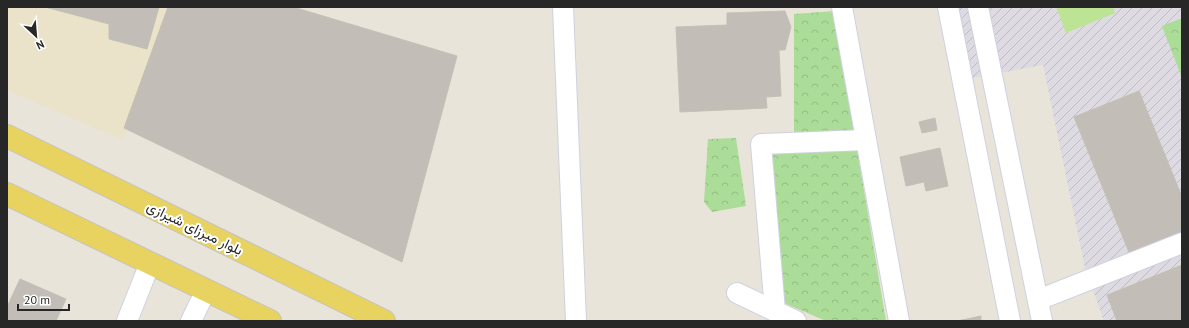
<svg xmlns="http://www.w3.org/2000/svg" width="1189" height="328" font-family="'PT Sans',Vazirmatn,sans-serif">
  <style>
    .industrial { fill: url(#industrial-furrows) }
    .education { fill: #eae2c9 }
    .forest { fill: url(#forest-crowns) }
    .pitch { fill: #bce494 }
    .building { fill: #c2bdb6; stroke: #c4c0b4 }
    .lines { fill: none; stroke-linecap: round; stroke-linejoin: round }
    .minor-casing { stroke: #cfd1e0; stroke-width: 22 }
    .major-casing { stroke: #c3c3c3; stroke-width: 24 }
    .minor { stroke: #fff; stroke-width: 20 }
    .major { stroke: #e8d360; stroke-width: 22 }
    .labels { text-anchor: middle; stroke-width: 4; stroke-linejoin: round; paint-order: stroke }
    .street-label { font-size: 14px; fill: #272727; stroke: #fff }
  </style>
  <defs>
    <pattern id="industrial-furrows" width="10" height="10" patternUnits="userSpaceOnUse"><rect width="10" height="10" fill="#dddae2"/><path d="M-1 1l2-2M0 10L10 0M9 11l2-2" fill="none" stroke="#bebbc2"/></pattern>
    <pattern id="forest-crowns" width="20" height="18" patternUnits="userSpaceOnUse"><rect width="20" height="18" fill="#abdd98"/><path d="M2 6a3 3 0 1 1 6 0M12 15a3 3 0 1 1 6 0" fill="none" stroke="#93be83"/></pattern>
  </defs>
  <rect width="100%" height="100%" fill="#e9e4da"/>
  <path class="industrial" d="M940 7H1182V321H1104L1085 268 1043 65 962 80Z"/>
  <path class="education" d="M7 7H169L123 140 7 90Z"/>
  <g class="forest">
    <path d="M835 11 855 132H794V14Z"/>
    <path d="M1182 18V78L1162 26Z"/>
    <path d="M736 138 746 206 712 212 704 202 708 139Z"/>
    <path d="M857 149 886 321H826L784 303 770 151Z"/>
  </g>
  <path class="pitch" d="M1056 7H1113L1115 13 1066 33Z"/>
  <g class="building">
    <path d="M45 7H159L147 49 109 39V24Z"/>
    <path d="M168 7H293L457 56 402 262 124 128Z"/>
    <path d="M785 11 791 27 785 50H779L781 96 766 97 767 108 680 112 676 27 727 25V13Z"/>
    <path d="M1139 91 1182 197V242L1133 262 1074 117Z"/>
    <path d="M935 118 937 130 922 133 919 122Z"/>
    <path d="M940 148 948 186 926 191 924 182 906 186 900 157Z"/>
    <path d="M1182 265V321H1117L1107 295Z"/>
    <path d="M20 279 66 299 56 321H7V307Z"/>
    <path d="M981 316V321H957Z"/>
  </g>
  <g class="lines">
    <defs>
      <g id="minor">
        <path d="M563 7 576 321"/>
        <path d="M842 7 899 321"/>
        <path d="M948 7 1010 321"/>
        <path d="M978 7 1042 321"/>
        <path d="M737 293 796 321"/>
        <path d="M1038 300 1182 243"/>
        <path d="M775 311 761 144 866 140"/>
        <path d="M127 321 150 263"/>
        <path d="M191 321 206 290"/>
      </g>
      <g id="major">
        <path d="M7 136 384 321"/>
        <path d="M7 194 270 321"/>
      </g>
    </defs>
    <use href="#minor" class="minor-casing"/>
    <use href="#major" class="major-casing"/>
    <use href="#minor" class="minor"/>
    <use href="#major" class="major"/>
  </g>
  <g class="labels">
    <g class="street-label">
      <text transform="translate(195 228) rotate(26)" y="5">بلوار میرزای شیرازی</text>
    </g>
  </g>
  <rect width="1189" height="328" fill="none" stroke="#272727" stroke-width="16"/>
  <g transform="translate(36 36) rotate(154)" stroke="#ffffff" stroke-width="3" paint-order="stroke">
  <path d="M0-3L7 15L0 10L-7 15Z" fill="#272727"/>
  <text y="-6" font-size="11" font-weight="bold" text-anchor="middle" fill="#272727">N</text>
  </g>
  <path d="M18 304v6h51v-6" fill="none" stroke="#272727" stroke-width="2"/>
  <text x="24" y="304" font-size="12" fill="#272727" stroke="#ffffff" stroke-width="3" paint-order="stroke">20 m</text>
</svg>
